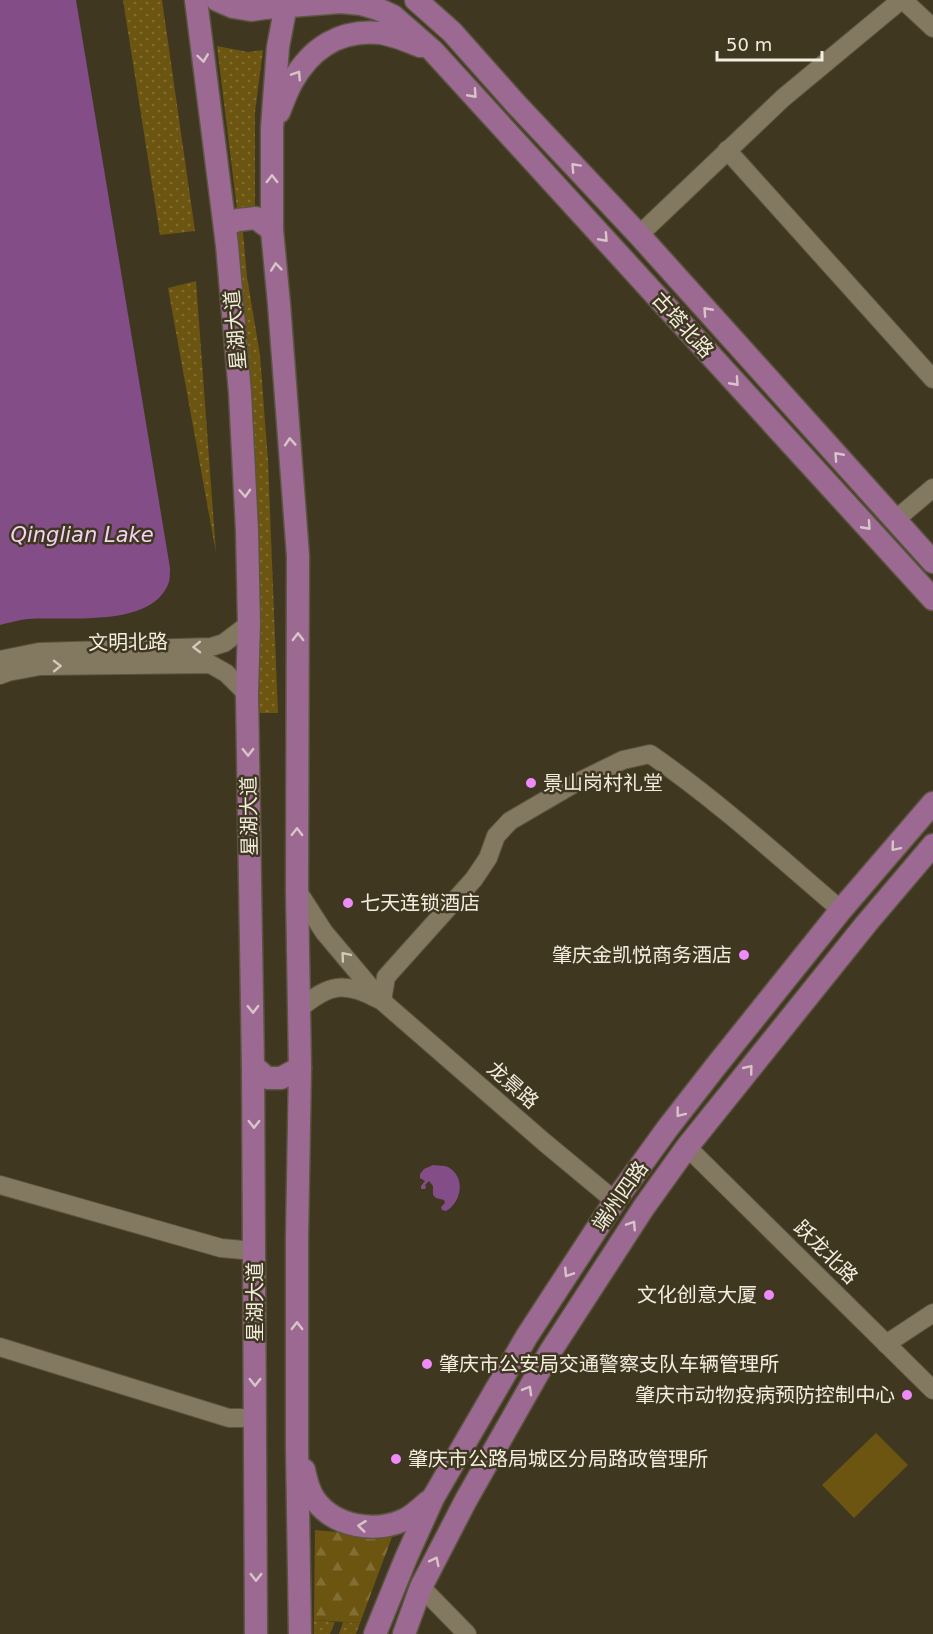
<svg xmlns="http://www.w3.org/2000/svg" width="933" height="1634" font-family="'DejaVu Sans','Noto Sans SC',sans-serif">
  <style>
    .green { fill: url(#green-dots) }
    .forest { fill: url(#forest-firs) }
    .pitch { fill: #6c5511 }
    .water { fill: #834d88 }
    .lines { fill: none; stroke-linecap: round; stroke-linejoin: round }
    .minor-casing { stroke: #5b543f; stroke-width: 20 }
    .major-casing { stroke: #5b543f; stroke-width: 25 }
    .minor { stroke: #837960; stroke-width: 18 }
    .major { stroke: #9c6993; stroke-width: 22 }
    .oneway { stroke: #d8c5c8 }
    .oneway2 { stroke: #d1cab9 }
    .poi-dot { fill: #ee8bf8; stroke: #3f3720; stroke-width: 2 }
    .labels { text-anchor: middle; stroke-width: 5; stroke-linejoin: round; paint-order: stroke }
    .street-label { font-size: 20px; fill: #f2eddf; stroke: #3f3720 }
    .poi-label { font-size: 20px; fill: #f2eddf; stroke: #3f3720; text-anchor: start }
    .water-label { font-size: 21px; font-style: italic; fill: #f3d3f5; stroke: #3f3720 }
  </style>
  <defs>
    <pattern id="green-dots" width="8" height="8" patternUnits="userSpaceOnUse" patternTransform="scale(1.5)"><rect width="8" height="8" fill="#6c5511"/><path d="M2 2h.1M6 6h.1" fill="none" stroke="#816e33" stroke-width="1.8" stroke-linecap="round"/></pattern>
    <pattern id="forest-firs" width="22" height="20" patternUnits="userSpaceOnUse" patternTransform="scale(1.5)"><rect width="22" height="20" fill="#6c5511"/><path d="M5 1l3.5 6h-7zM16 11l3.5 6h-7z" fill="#816e33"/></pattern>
  </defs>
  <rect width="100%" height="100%" fill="#3f3720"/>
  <g class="green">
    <path d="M123 0H162L195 231 160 235Z"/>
    <path d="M217 46 248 52 263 50 255 112V209H237Z"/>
    <path d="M231 232H243L247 277 260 355 268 461 278 713H259L249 461Z"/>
    <path d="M196 281 216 553 168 288Z"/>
    <path d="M314 1620 335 1622 330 1634H314Z"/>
    <path d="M343 1622 360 1623 356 1634H339Z"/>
  </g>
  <path class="forest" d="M315 1530 392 1537 360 1623 314 1620Z"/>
  <path class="pitch" d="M876 1433 908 1465 854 1518 822 1485Z"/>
  <g class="water">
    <path d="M0 0H76L170 568C170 572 170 578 169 582 153 629 66 616 28 619 18 620 9 623 0 625Z"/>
    <path d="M433 1165C438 1166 444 1165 448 1167 466 1177 462 1202 446 1211L442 1210 441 1207 445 1203 444 1200 436 1198 433 1195V1186L429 1181 425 1185 426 1187 425 1189H421V1186L425 1181 420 1178V1174L424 1169Z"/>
  </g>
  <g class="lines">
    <defs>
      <g id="minor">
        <path d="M903 0 933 28"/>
        <path d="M727 150 933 379"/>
        <path d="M639 235 783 98 901 0"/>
        <path d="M895 520 933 488"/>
        <path d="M0 660 39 652 211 647 224 643 249 624"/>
        <path d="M0 675 8 672 40 666 210 664 226 673 247 694"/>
        <path d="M297 890 324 932 382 1001 544 1142 615 1201"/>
        <path d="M382 1001 386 977 474 879 488 858 496 836 510 821 570 786 623 760 650 754C718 801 779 857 841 910"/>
        <path d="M299 1009C329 984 344 981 378 999"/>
        <path d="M687 1147 933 1390"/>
        <path d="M0 1185 221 1248 254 1251"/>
        <path d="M886 1344 933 1313"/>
        <path d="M0 1347 229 1418H255"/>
        <path d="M421 1587 467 1634"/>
      </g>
      <g id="major">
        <path d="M196 0 227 245 240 393 247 530 249 624 247 694 253 1066 256 1634"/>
        <path d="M217 0 233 7 251 10 265 8 341 2 361 4 378 9 393 16 433 51 933 599"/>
        <path d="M287 0 278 47 272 128V230L279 304 298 556 297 890 300 1068 297 1238V1448L300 1634"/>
        <path d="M416 0 452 32 516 104 639 235 933 562"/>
        <path d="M279 112C283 102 287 91 292 82 311 48 340 29 380 33 394 35 408 41 420 46"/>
        <path d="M225 225 238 220 256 218 272 230"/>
        <path d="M253 1066 267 1078H281L300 1068"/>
        <path d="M304 1470C306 1480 309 1492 315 1500 335 1527 375 1533 404 1520 413 1516 422 1507 429 1501"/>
        <path d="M375 1634 406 1558 433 1498 527 1336 615 1201 667 1129 716 1066 841 910 933 803"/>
        <path d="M404 1634 421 1587 466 1500 550 1352 644 1207 687 1147 866 924 933 845"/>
      </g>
    </defs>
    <use href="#minor" class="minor-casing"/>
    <use href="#major" class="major-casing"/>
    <use href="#minor" class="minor"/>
    <use href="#major" class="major"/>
  </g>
  <defs><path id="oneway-chevron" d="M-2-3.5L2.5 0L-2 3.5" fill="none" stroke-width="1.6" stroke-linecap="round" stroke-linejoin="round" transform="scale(1.5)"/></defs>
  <g class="oneway">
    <use href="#oneway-chevron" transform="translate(203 58) rotate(82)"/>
    <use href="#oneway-chevron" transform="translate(297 75) rotate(-57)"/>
    <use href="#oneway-chevron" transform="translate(473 94) rotate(48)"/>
    <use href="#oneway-chevron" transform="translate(575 167) rotate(-133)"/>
    <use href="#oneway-chevron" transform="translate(272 179) rotate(-90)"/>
    <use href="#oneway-chevron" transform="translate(604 238) rotate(48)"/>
    <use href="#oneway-chevron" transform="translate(276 267) rotate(-96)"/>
    <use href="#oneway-chevron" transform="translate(707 311) rotate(-132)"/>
    <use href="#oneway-chevron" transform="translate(735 382) rotate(48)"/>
    <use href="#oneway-chevron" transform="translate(290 442) rotate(-94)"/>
    <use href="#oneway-chevron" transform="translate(838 456) rotate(-132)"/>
    <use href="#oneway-chevron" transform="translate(245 493) rotate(87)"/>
    <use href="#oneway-chevron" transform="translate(867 526) rotate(48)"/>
    <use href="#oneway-chevron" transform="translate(298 637) rotate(-90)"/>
    <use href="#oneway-chevron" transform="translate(248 752) rotate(89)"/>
    <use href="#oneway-chevron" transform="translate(297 832) rotate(-89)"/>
    <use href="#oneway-chevron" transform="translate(895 847) rotate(130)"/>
    <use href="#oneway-chevron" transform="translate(253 1009) rotate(89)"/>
    <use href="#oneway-chevron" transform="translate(749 1069) rotate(-51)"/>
    <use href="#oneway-chevron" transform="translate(680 1113) rotate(128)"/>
    <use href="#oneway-chevron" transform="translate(254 1124) rotate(90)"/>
    <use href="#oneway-chevron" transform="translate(632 1225) rotate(-57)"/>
    <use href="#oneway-chevron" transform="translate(568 1273) rotate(123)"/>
    <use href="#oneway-chevron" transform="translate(297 1326) rotate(-90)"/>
    <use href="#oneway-chevron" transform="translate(255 1382) rotate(90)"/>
    <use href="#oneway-chevron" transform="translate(528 1390) rotate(-60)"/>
    <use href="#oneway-chevron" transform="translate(362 1526) rotate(-173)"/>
    <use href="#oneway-chevron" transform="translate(435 1561) rotate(-63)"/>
    <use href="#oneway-chevron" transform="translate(256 1577) rotate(90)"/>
  </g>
  <g class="oneway2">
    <use href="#oneway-chevron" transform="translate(197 647) rotate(179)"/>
    <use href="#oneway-chevron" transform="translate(57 666) rotate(-1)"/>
    <use href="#oneway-chevron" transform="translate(345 956) rotate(-130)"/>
  </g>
  <g class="poi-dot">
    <circle cx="531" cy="783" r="6"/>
    <circle cx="348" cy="903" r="6"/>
    <circle cx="744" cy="955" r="6"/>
    <circle cx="769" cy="1295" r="6"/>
    <circle cx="427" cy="1364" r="6"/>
    <circle cx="907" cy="1395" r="6"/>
    <circle cx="396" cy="1459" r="6"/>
  </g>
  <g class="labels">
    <g class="street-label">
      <text transform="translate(683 325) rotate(48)" y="7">古塔北路</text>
      <text transform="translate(235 330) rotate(-95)" y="7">星湖大道</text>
      <text transform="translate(128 642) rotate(-1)" y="7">文明北路</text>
      <text transform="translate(249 816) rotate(-91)" y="7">星湖大道</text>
      <text transform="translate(513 1085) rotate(41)" y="7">龙景路</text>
      <text transform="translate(620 1196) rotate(-55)" y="7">端州四路</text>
      <text transform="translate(826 1252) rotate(45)" y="7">跃龙北路</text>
      <text transform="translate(255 1302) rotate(-90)" y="7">星湖大道</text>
    </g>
    <g class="poi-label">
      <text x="543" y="790">景山岗村礼堂</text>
      <text x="360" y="910">七天连锁酒店</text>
      <text x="732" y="962" text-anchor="end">肇庆金凯悦商务酒店</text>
      <text x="757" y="1302" text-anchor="end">文化创意大厦</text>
      <text x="439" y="1371">肇庆市公安局交通警察支队车辆管理所</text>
      <text x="895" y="1402" text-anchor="end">肇庆市动物疫病预防控制中心</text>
      <text x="408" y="1466">肇庆市公路局城区分局路政管理所</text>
    </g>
    <g class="water-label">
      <text x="82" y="542">Qinglian Lake</text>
    </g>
  </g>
  <path d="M717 51v9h105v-9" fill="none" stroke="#f2eddf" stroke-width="3"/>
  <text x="726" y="51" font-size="18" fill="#f2eddf" stroke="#3f3720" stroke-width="4.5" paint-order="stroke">50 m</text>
</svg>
